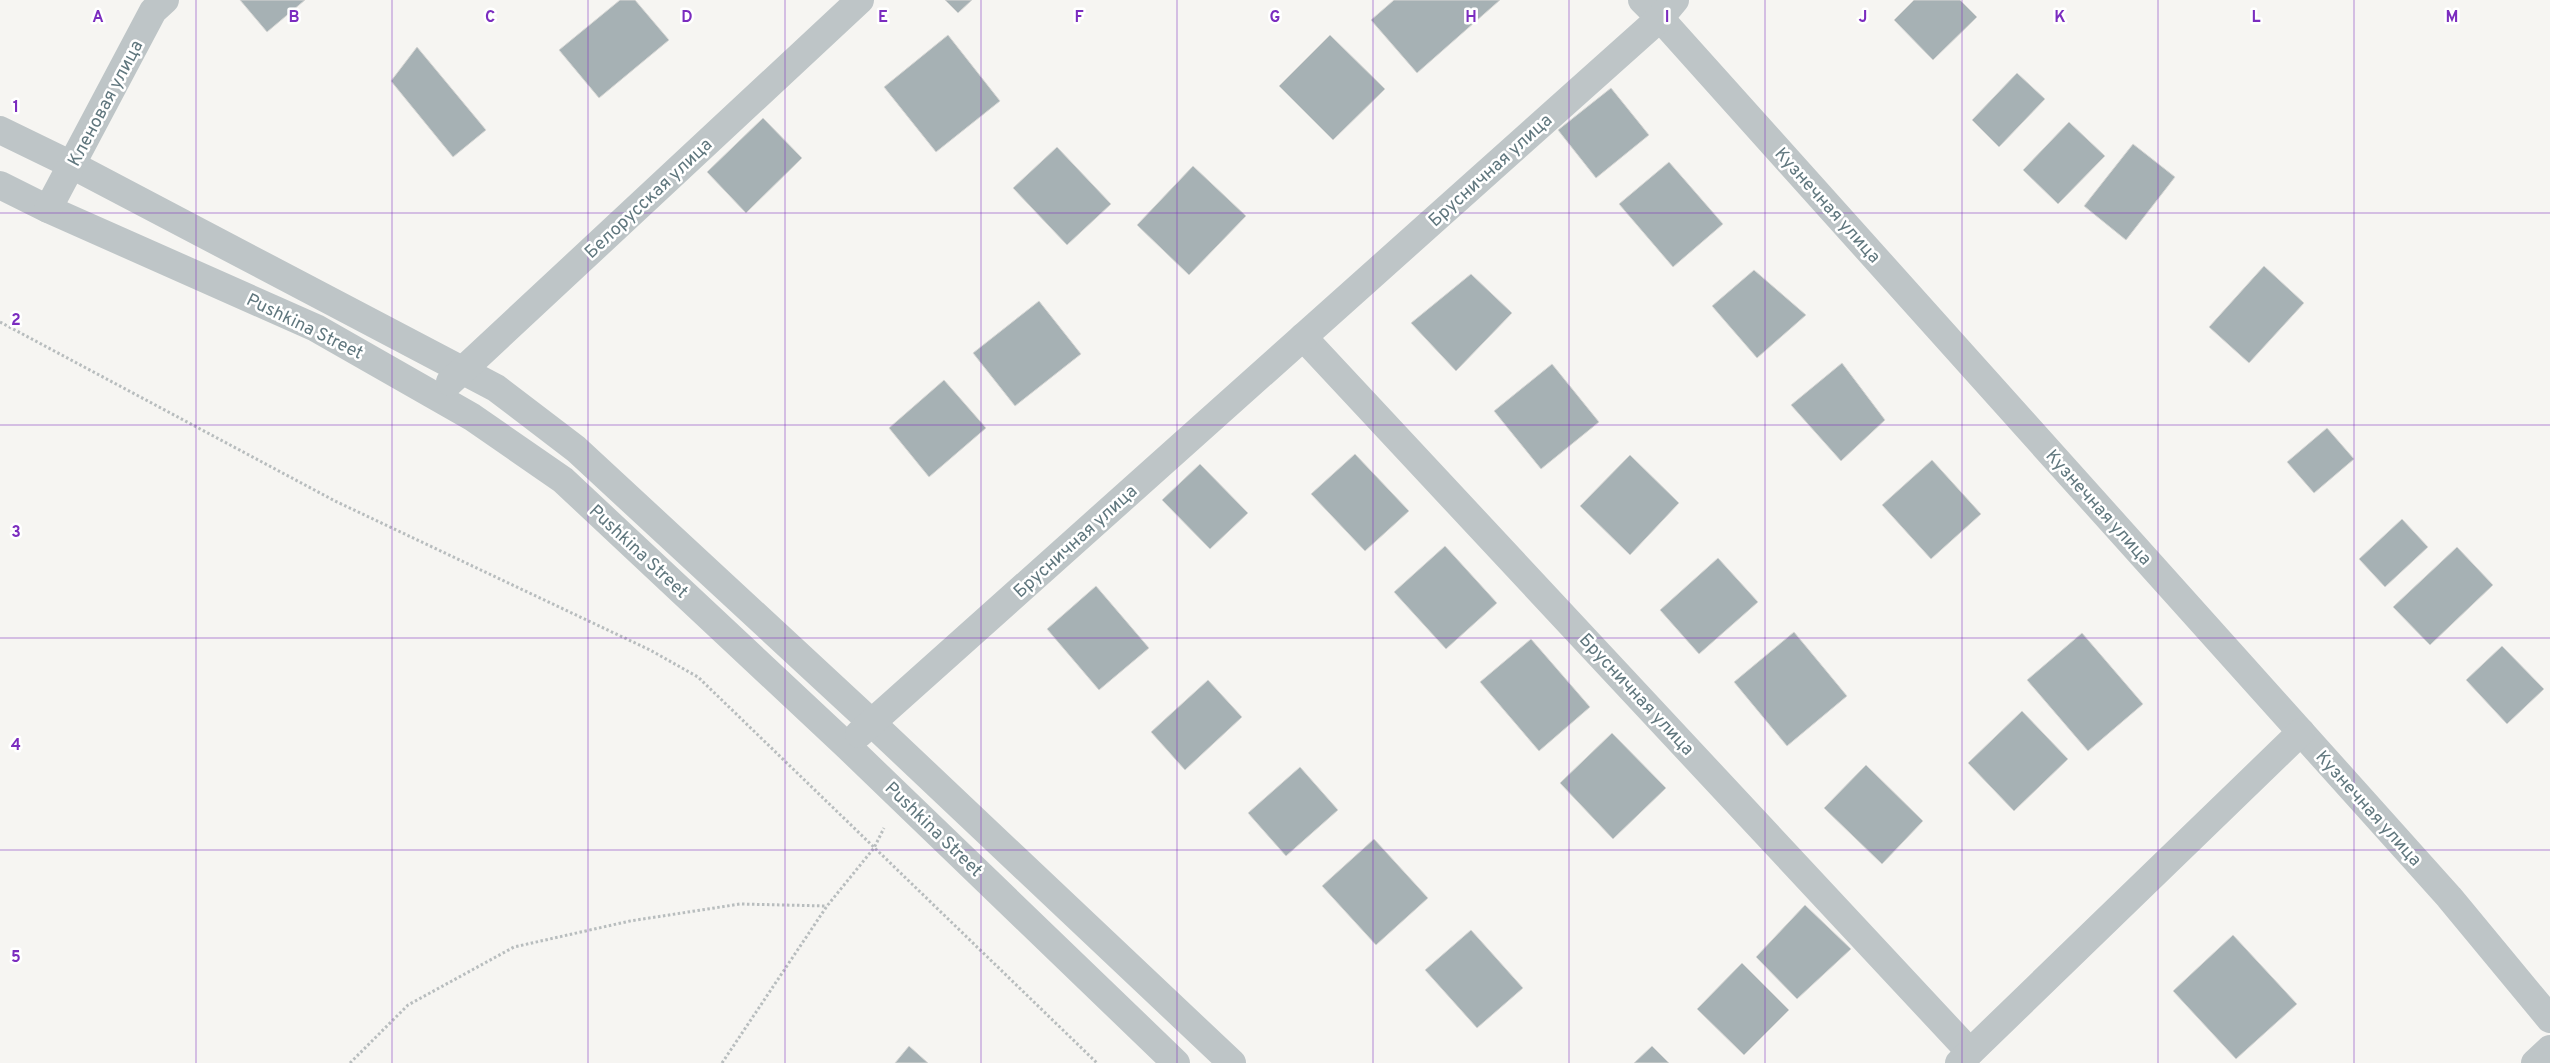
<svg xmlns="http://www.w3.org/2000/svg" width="2550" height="1063" font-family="Overpass,sans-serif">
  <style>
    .building { fill: #a6b1b4; stroke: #d7d7d5 }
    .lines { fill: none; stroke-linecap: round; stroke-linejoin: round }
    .path { stroke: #b8bdbe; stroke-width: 3; stroke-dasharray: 2.5 2.5; stroke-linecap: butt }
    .minor { stroke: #bec5c7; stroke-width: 28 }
    .grid { fill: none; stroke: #7b2cbf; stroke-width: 1; stroke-opacity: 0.55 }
    .labels { text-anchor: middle; stroke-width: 5; stroke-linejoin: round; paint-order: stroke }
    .street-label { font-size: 18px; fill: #60777e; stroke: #fff }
    .grid-label { font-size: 16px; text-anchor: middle; font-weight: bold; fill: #7b2cbf; stroke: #fff; stroke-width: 5; stroke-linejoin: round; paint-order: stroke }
  </style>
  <rect width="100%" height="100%" fill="#f6f5f2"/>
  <g class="building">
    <path d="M240 0H305L267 32Z"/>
    <path d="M620 0H635L669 40 599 98 559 50Z"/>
    <path d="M945 0H972L958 13Z"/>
    <path d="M1394 0H1500L1417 73 1371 20Z"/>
    <path d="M1914 0H1960L1977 17 1933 60 1894 20Z"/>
    <path d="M948 35 1000 101 936 152 884 87Z"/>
    <path d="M1330 35 1385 89 1333 140 1279 86Z"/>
    <path d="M417 47 486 130 453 157 391 81Z"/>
    <path d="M2017 73 2045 99 1999 147 1972 120Z"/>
    <path d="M1611 88 1649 135 1596 178 1558 130Z"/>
    <path d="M763 118 802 158 746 213 707 172Z"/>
    <path d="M2069 122 2105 156 2058 204 2023 170Z"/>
    <path d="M2133 144 2175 177 2126 240 2084 206Z"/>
    <path d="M1057 147 1111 204 1067 245 1013 188Z"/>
    <path d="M1669 162 1723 224 1673 267 1619 204Z"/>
    <path d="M1193 166 1246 216 1189 275 1137 225Z"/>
    <path d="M2264 266 2304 303 2249 363 2209 327Z"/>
    <path d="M1754 270 1806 315 1757 358 1712 306Z"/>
    <path d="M1471 274 1512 313 1456 371 1411 323Z"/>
    <path d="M1039 301 1081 354 1015 406 973 353Z"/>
    <path d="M1842 363 1885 420 1841 461 1791 405Z"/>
    <path d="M1552 364 1599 422 1541 469 1494 411Z"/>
    <path d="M944 380 986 428 929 477 889 428Z"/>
    <path d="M2327 428 2354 459 2314 493 2287 462Z"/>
    <path d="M1355 454 1409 511 1365 551 1311 494Z"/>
    <path d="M1630 455 1679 503 1630 555 1580 506Z"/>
    <path d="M1932 460 1981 514 1931 559 1882 505Z"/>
    <path d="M1200 464 1248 513 1210 549 1162 500Z"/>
    <path d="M2402 519 2428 547 2385 587 2359 559Z"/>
    <path d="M1445 546 1497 603 1446 649 1394 592Z"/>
    <path d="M2457 547 2493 585 2430 645 2393 607Z"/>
    <path d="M1718 558 1758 602 1699 654 1660 610Z"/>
    <path d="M1096 586 1149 648 1099 690 1047 629Z"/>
    <path d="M1794 632 1847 696 1787 746 1734 682Z"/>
    <path d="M2082 633 2143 704 2088 751 2027 680Z"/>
    <path d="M1531 639 1590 707 1539 751 1480 682Z"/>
    <path d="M2502 646 2544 689 2507 724 2466 680Z"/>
    <path d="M1208 680 1242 717 1185 770 1151 732Z"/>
    <path d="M2022 711 2068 759 2014 811 1968 763Z"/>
    <path d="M1612 733 1666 788 1613 839 1560 783Z"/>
    <path d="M1866 765 1923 821 1882 864 1824 808Z"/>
    <path d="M1300 767 1338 810 1286 856 1248 813Z"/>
    <path d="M1374 839 1428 898 1376 945 1322 886Z"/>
    <path d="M1805 905 1851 949 1797 999 1756 957Z"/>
    <path d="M1471 930 1523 988 1477 1028 1425 970Z"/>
    <path d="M2233 935 2297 1004 2236 1059 2173 991Z"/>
    <path d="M1742 963 1789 1010 1744 1055 1697 1009Z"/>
    <path d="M909 1046 928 1063H895Z"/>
    <path d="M1652 1046 1669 1063H1634Z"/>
  </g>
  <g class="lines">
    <g class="path">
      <path d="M0 322 335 501 650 650 698 677 1097 1063"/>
      <path d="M350 1063 408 1005 514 947 630 921 740 904 827 906"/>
      <path d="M722 1063 827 906 874 848 884 828"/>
    </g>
    <g class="minor">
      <path d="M1642 0 1660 18 2449 897 2550 1019"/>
      <path d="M0 130 72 165 496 388 576 449 872 723 1232 1063"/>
      <path d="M0 185 48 209 316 328 472 417 563 480 846 745 1176 1063"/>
      <path d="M48 209 153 11 165 0"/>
      <path d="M1303 337 1970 1052"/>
      <path d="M450 382 860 0"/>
      <path d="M859 734 1660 18 1675 0"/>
      <path d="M1959 1063 2301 732"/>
      <path d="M2535 1063 2550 1049"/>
    </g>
  </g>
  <path class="grid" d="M196 0V1063M392 0V1063M588 0V1063M785 0V1063M981 0V1063M1177 0V1063M1373 0V1063M1569 0V1063M1765 0V1063M1962 0V1063M2158 0V1063M2354 0V1063M0 213H2550M0 425H2550M0 638H2550M0 850H2550"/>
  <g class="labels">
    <g class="street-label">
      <text transform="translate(105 103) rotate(-62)" y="6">Кленовая улица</text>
      <text transform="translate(1490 170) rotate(-42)" y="6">Брусничная улица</text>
      <text transform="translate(648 198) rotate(-43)" y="6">Белорусская улица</text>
      <text transform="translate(1828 205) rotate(48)" y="6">Кузнечная улица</text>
      <text transform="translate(305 326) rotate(26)" y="6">Pushkina Street</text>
      <text transform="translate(2099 507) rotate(48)" y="6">Кузнечная улица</text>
      <text transform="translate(1075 541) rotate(-42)" y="6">Брусничная улица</text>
      <text transform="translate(639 551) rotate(43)" y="6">Pushkina Street</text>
      <text transform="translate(1637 694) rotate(47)" y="6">Брусничная улица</text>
      <text transform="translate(2369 808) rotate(48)" y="6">Кузнечная улица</text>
      <text transform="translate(934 829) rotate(44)" y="6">Pushkina Street</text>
    </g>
  </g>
  <g class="grid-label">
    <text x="98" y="22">A</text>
    <text x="294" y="22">B</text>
    <text x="490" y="22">C</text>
    <text x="687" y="22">D</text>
    <text x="883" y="22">E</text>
    <text x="1079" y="22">F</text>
    <text x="1275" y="22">G</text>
    <text x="1471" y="22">H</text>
    <text x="1667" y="22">I</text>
    <text x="1863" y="22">J</text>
    <text x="2060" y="22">K</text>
    <text x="2256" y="22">L</text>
    <text x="2452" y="22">M</text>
    <text x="16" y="112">1</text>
    <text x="16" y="325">2</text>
    <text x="16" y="537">3</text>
    <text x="16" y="750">4</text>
    <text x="16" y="962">5</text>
  </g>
</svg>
